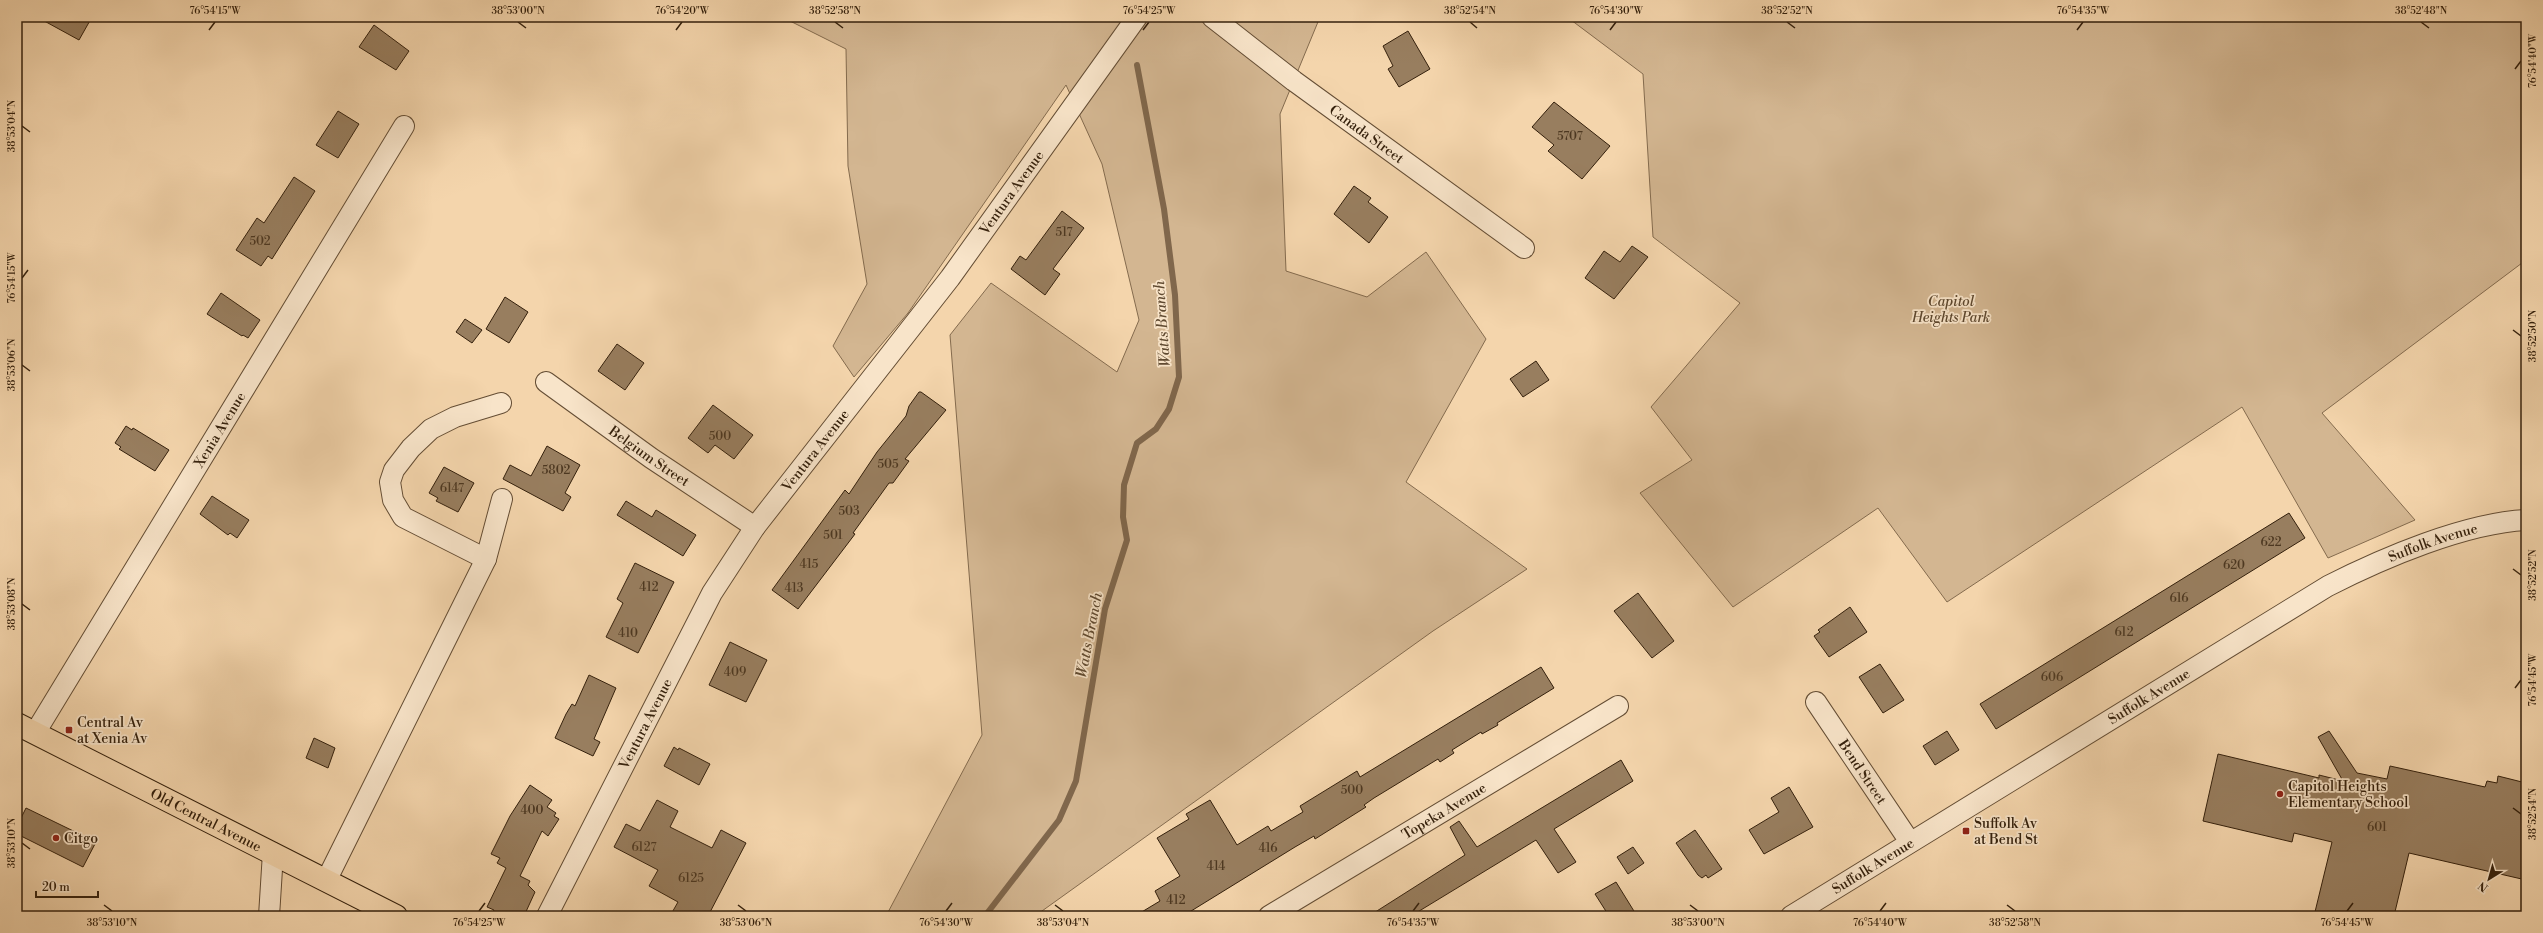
<svg xmlns="http://www.w3.org/2000/svg" width="2543" height="933" font-family="'Libre Bodoni',serif">
  <style>
    .green { fill: #d3b691; stroke: #846b4e }
    .lines { fill: none; stroke-linecap: round; stroke-linejoin: round }
    .stream { stroke: #80674c; stroke-width: 6 }
    .building { fill: #987e5f; stroke: #34200c }
    .minor-casing { stroke: #644d34; stroke-width: 22 }
    .major-casing { stroke: #34200c; stroke-width: 24 }
    .minor { stroke: #f8e4c9; stroke-width: 20 }
    .major { stroke: #f4d5ac; stroke-width: 22 }
    .ticks { fill: none; stroke: #34200c; stroke-width: 1.5 }
    .poi-dot { fill: #8f2418; stroke: #f8e4c9; stroke-width: 1.5 }
    .labels { text-anchor: middle; stroke-width: 3.5; stroke-linejoin: round; paint-order: stroke }
    .number-label { font-size: 12px; fill: #4d3821 }
    .street-label { font-size: 14px; fill: #34200c; stroke: #f8e4c9 }
    .park-label { font-size: 14px; font-style: italic; fill: #5c462d; stroke: #f8e4c9 }
    .poi-label { font-size: 14px; fill: #34200c; stroke: #f8e4c9; text-anchor: start }
    .water-label { font-size: 15px; font-style: italic; fill: #604a31; stroke: #f8e4c9 }
    .neatline { fill: none; stroke: #34200c; stroke-width: 1.5 }
    .ticks-label { font-size: 10px; text-anchor: middle; fill: #34200c }
  </style>
  <rect width="100%" height="100%" fill="#f4d5ac"/>
  <filter id="stains"><feTurbulence type="fractalNoise" baseFrequency=".005" numOctaves="4"/><feColorMatrix values="0 0 0 0 .2 0 0 0 0 .09 0 0 0 0 .02 0 0 0 .5 -.17"/></filter>
  <radialGradient id="worn" r=".72"><stop offset=".6" stop-color="#630" stop-opacity="0"/><stop offset="1" stop-color="#630" stop-opacity=".3"/></radialGradient>
  <g class="green">
    <path d="M782 17H1320L1280 114 1286 271 1367 297 1426 252 1486 339 1406 482 1527 569 1433 631 1035 916H886L982 735 950 335 991 283 1117 372 1139 320 1102 164 1066 85 908 313 854 377 833 346 867 284 848 166 846 49Z"/>
    <path d="M1567 17H2526V260L2322 413 2415 520 2328 558 2242 407 1947 602 1878 508 1733 607 1640 493 1692 460 1651 407 1740 303 1653 237 1643 74Z"/>
  </g>
  <g class="lines">
    <g class="stream">
      <path d="M1116 19V17"/>
      <path d="M985 916 1059 820 1076 781 1105 609 1127 540 1123 517 1124 485 1137 443 1156 429 1169 409 1179 377 1175 295 1164 209 1137 65"/>
    </g>
  </g>
  <g class="building">
    <path d="M37 17H92L79 40Z"/>
    <path d="M374 25 409 51 396 70 359 47Z"/>
    <path d="M1408 31 1430 69 1399 87 1388 69 1393 66 1383 46Z"/>
    <path d="M1554 102 1610 146 1582 179 1548 151 1554 145 1532 127Z"/>
    <path d="M338 111 359 124 338 158 316 145Z"/>
    <path d="M294 177 315 191 272 259 268 256 261 266 236 250 257 218 264 223Z"/>
    <path d="M1354 186 1371 198 1368 202 1388 217 1369 243 1334 214Z"/>
    <path d="M1062 211 1084 228 1053 269 1060 274 1045 295 1011 269 1020 256 1026 260Z"/>
    <path d="M1632 246 1648 257 1614 299 1585 278 1604 251 1620 262Z"/>
    <path d="M221 293 260 320 248 338 243 335 242 336 207 314Z"/>
    <path d="M505 297 528 312 509 343 486 329Z"/>
    <path d="M465 319 482 330 472 343 456 332Z"/>
    <path d="M617 344 644 363 625 390 598 371Z"/>
    <path d="M1536 361 1549 380 1523 397 1510 379Z"/>
    <path d="M919 392H921L946 410 905 459 909 461 893 483H889L853 533 855 534 798 609 772 590 845 490 849 494 877 452 906 416 909 406Z"/>
    <path d="M713 405 753 435 734 459 715 445 708 453 688 438Z"/>
    <path d="M126 426 132 430 133 428 169 450 155 471 119 449 121 447 115 443Z"/>
    <path d="M547 446 580 465 565 493 571 497 563 511 503 479 510 465 531 476Z"/>
    <path d="M444 467 474 483 458 512 436 501 438 498 429 493Z"/>
    <path d="M212 496 249 520 237 538 230 533 228 535 200 514Z"/>
    <path d="M626 501 652 517 656 510 696 535 683 556 617 515Z"/>
    <path d="M2289 513 2305 538 1996 729 1980 704Z"/>
    <path d="M635 563 674 582 638 653 606 637 623 603 617 599Z"/>
    <path d="M1638 593 1674 641 1652 658 1614 611Z"/>
    <path d="M1850 607 1867 632 1829 657 1814 636 1820 632 1818 630Z"/>
    <path d="M730 642 767 660 746 702 709 685Z"/>
    <path d="M1880 664 1904 700 1883 713 1859 677Z"/>
    <path d="M1541 667 1554 688 1497 723 1498 725 1482 734 1481 732 1452 750 1454 753 1440 762 1438 759 1374 798 1364 805 1366 807 1315 839 1314 836 1295 847 1183 916H1135L1160 901 1155 891 1180 876 1157 838 1189 819 1186 814 1210 800 1237 845 1268 826 1271 831 1303 812 1300 806 1357 771 1360 777Z"/>
    <path d="M589 675 616 688 594 739 600 742 593 756 555 738 566 714 572 704 575 706Z"/>
    <path d="M1947 731 1959 750 1935 765 1923 746Z"/>
    <path d="M2329 731 2357 773 2387 779 2390 766 2485 787 2487 781 2497 783 2498 776 2526 783V880L2409 853 2394 916H2314L2332 842 2294 833 2292 842 2203 821 2218 754 2319 778V775L2343 781 2318 737Z"/>
    <path d="M314 738 335 748 328 768 306 758Z"/>
    <path d="M674 747 678 750 679 748 710 764 699 785 664 766Z"/>
    <path d="M1621 760 1633 781 1554 829 1576 862 1558 873 1536 840 1411 916H1369L1465 855 1450 827 1459 821 1477 847Z"/>
    <path d="M530 785 552 800 547 807 556 813 554 816 559 819 548 836 542 831 520 876 530 881 528 885 535 892 524 916H491L494 910 487 907 506 868 497 863 500 858 491 854 510 816Z"/>
    <path d="M1789 787 1813 827 1764 854 1749 830 1779 812 1771 798Z"/>
    <path d="M657 800 678 811 670 827 712 848 721 830 746 843 708 916H670L678 902 649 886 658 870 614 847 626 824 640 831Z"/>
    <path d="M26 808 96 842 83 867 17 834V826Z"/>
    <path d="M1695 830 1722 869 1708 878 1706 875 1702 878 1698 875 1676 843Z"/>
    <path d="M1633 847 1644 863 1628 874 1617 857Z"/>
    <path d="M1616 882 1637 916H1609L1595 894Z"/>
  </g>
  <g class="lines">
    <defs>
      <g id="minor">
        <path id="s1" d="M1212 17 1294 81 1524 248"/>
        <path id="s2" d="M546 382 651 458 755 527"/>
        <path d="M486 559 403 517 393 500 390 482 394 470 411 448 431 429 455 417 501 403"/>
        <path id="s3" d="M1816 702 1910 842"/>
        <path id="s4" d="M35 733 404 126"/>
        <path d="M326 881 486 559 502 499"/>
        <path d="M269 916 273 853"/>
        <path id="s5" d="M547 916 712 593 755 527 950 278 1137 17"/>
        <path id="s6" d="M1269 916 1618 706"/>
        <path id="s7" d="M1791 916 2328 586C2383 558 2465 523 2526 520"/>
      </g>
      <g id="major">
        <path id="s8" d="M17 724 396 916"/>
      </g>
    </defs>
    <use href="#minor" class="minor-casing"/>
    <use href="#major" class="major-casing"/>
    <use href="#minor" class="minor"/>
    <use href="#major" class="major"/>
  </g>
  <path class="ticks" d="M518 22 526 28M835 22 843 28M1470 22 1477 28M1787 22 1795 28M2421 22 2429 28M209 30 215 22M676 30 682 22M1143 30 1149 22M1610 30 1616 22M2077 30 2083 22M2515 69 2521 61M22 126 30 132M22 278 28 270M2513 330 2521 336M22 365 30 371M2513 569 2521 575M22 604 30 610M2515 688 2521 680M2513 808 2521 814M22 843 30 849M104 905 112 911M738 905 746 911M1055 905 1063 911M1690 905 1698 911M2007 905 2015 911M479 911 485 903M946 911 952 903M1413 911 1419 903M1880 911 1886 903M2347 911 2353 903"/>
  <g class="poi-dot">
    <rect x="65" y="726" width="8" height="8" rx="2"/>
    <circle cx="2280" cy="794" r="4"/>
    <rect x="1962" y="827" width="8" height="8" rx="2"/>
    <circle cx="56" cy="838" r="4"/>
  </g>
  <g class="labels">
    <g class="number-label">
      <text x="1570" y="140">5707</text>
      <text x="1064" y="236">517</text>
      <text x="260" y="245">502</text>
      <text x="720" y="440">500</text>
      <text x="888" y="468">505</text>
      <text x="556" y="474">5802</text>
      <text x="452" y="492">6147</text>
      <text x="849" y="515">503</text>
      <text x="833" y="539">501</text>
      <text x="2271" y="546">622</text>
      <text x="809" y="568">415</text>
      <text x="2234" y="569">620</text>
      <text x="649" y="591">412</text>
      <text x="794" y="592">413</text>
      <text x="2179" y="602">616</text>
      <text x="2124" y="636">612</text>
      <text x="628" y="637">410</text>
      <text x="735" y="676">409</text>
      <text x="2052" y="681">606</text>
      <text x="1352" y="794">500</text>
      <text x="532" y="814">400</text>
      <text x="2377" y="831">601</text>
      <text x="644" y="851">6127</text>
      <text x="1268" y="852">416</text>
      <text x="1216" y="870">414</text>
      <text x="691" y="882">6125</text>
      <text x="1176" y="904">412</text>
    </g>
    <g class="street-label">
      <text dy="5" stroke="none"><textPath href="#s1" startOffset="194">Canada Street</textPath></text>
      <text dy="5" stroke="none"><textPath href="#s5" startOffset="863">Ventura Avenue</textPath></text>
      <text dy="5" stroke="none"><textPath href="#s4" startOffset="355">Xenia Avenue</textPath></text>
      <text dy="5" stroke="none"><textPath href="#s5" startOffset="539">Ventura Avenue</textPath></text>
      <text dy="5" stroke="none"><textPath href="#s2" startOffset="127">Belgium Street</textPath></text>
      <text dy="5" stroke="none"><textPath href="#s7" startOffset="744">Suffolk Avenue</textPath></text>
      <text dy="5" stroke="none"><textPath href="#s7" startOffset="420">Suffolk Avenue</textPath></text>
      <text dy="5" stroke="none"><textPath href="#s5" startOffset="216">Ventura Avenue</textPath></text>
      <text dy="5" stroke="none"><textPath href="#s3" startOffset="84">Bend Street</textPath></text>
      <text dy="5" stroke="none"><textPath href="#s6" startOffset="204">Topeka Avenue</textPath></text>
      <text dy="5" stroke="none"><textPath href="#s8" startOffset="212">Old Central Avenue</textPath></text>
      <text dy="5" stroke="none"><textPath href="#s7" startOffset="96">Suffolk Avenue</textPath></text>
    </g>
    <g class="park-label">
      <text x="1951" y="306">Capitol<tspan x="1951" dy="16">Heights Park</tspan></text>
    </g>
    <g class="poi-label">
      <text x="77" y="727">Central Av<tspan x="77" dy="16">at Xenia Av</tspan></text>
      <text x="2288" y="791">Capitol Heights<tspan x="2288" dy="16">Elementary School</tspan></text>
      <text x="1974" y="828">Suffolk Av<tspan x="1974" dy="16">at Bend St</tspan></text>
      <text x="64" y="843">Citgo</text>
    </g>
    <g class="water-label">
      <text transform="translate(1162 324) rotate(-94)" y="5">Watts Branch</text>
      <text transform="translate(1089 635) rotate(-79)" y="5">Watts Branch</text>
    </g>
  </g>
  <rect width="2543" height="933" fill="none" stroke="#f4d5ac" stroke-width="44"/>
  <g transform="translate(2489 879) rotate(217)" stroke="#f8e4c9" stroke-width="3" paint-order="stroke">
  <path d="M0-3L7 15L0 10L-7 15Z" fill="#34200c"/>
  <text y="-6" font-size="11" font-weight="bold" text-anchor="middle" fill="#34200c">N</text>
  </g>
  <path d="M36 891v6h62v-6" fill="none" stroke="#34200c" stroke-width="2"/>
  <text x="42" y="891" font-size="12" fill="#34200c" stroke="#f8e4c9" stroke-width="3" paint-order="stroke">20 m</text>
  <rect x="22" y="22" width="2499" height="889" class="neatline"/>
  <g class="ticks-label">
    <text x="215" y="14">76°54'15"W</text>
    <text x="518" y="14">38°53'00"N</text>
    <text x="682" y="14">76°54'20"W</text>
    <text x="835" y="14">38°52'58"N</text>
    <text x="1149" y="14">76°54'25"W</text>
    <text x="1470" y="14">38°52'54"N</text>
    <text x="1616" y="14">76°54'30"W</text>
    <text x="1787" y="14">38°52'52"N</text>
    <text x="2083" y="14">76°54'35"W</text>
    <text x="2421" y="14">38°52'48"N</text>
    <text transform="translate(2532 61) rotate(-90)" y="4">76°54'40"W</text>
    <text transform="translate(11 126) rotate(-90)" y="4">38°53'04"N</text>
    <text transform="translate(11 278) rotate(-90)" y="4">76°54'15"W</text>
    <text transform="translate(2532 336) rotate(-90)" y="4">38°52'50"N</text>
    <text transform="translate(11 365) rotate(-90)" y="4">38°53'06"N</text>
    <text transform="translate(2532 575) rotate(-90)" y="4">38°52'52"N</text>
    <text transform="translate(11 604) rotate(-90)" y="4">38°53'08"N</text>
    <text transform="translate(2532 680) rotate(-90)" y="4">76°54'45"W</text>
    <text transform="translate(2532 814) rotate(-90)" y="4">38°52'54"N</text>
    <text transform="translate(11 843) rotate(-90)" y="4">38°53'10"N</text>
    <text x="112" y="926">38°53'10"N</text>
    <text x="479" y="926">76°54'25"W</text>
    <text x="746" y="926">38°53'06"N</text>
    <text x="946" y="926">76°54'30"W</text>
    <text x="1063" y="926">38°53'04"N</text>
    <text x="1413" y="926">76°54'35"W</text>
    <text x="1698" y="926">38°53'00"N</text>
    <text x="1880" y="926">76°54'40"W</text>
    <text x="2015" y="926">38°52'58"N</text>
    <text x="2347" y="926">76°54'45"W</text>
  </g>
  <rect width="100%" height="100%" filter="url(#stains)"/>
  <rect width="100%" height="100%" fill="url(#worn)"/>
</svg>
